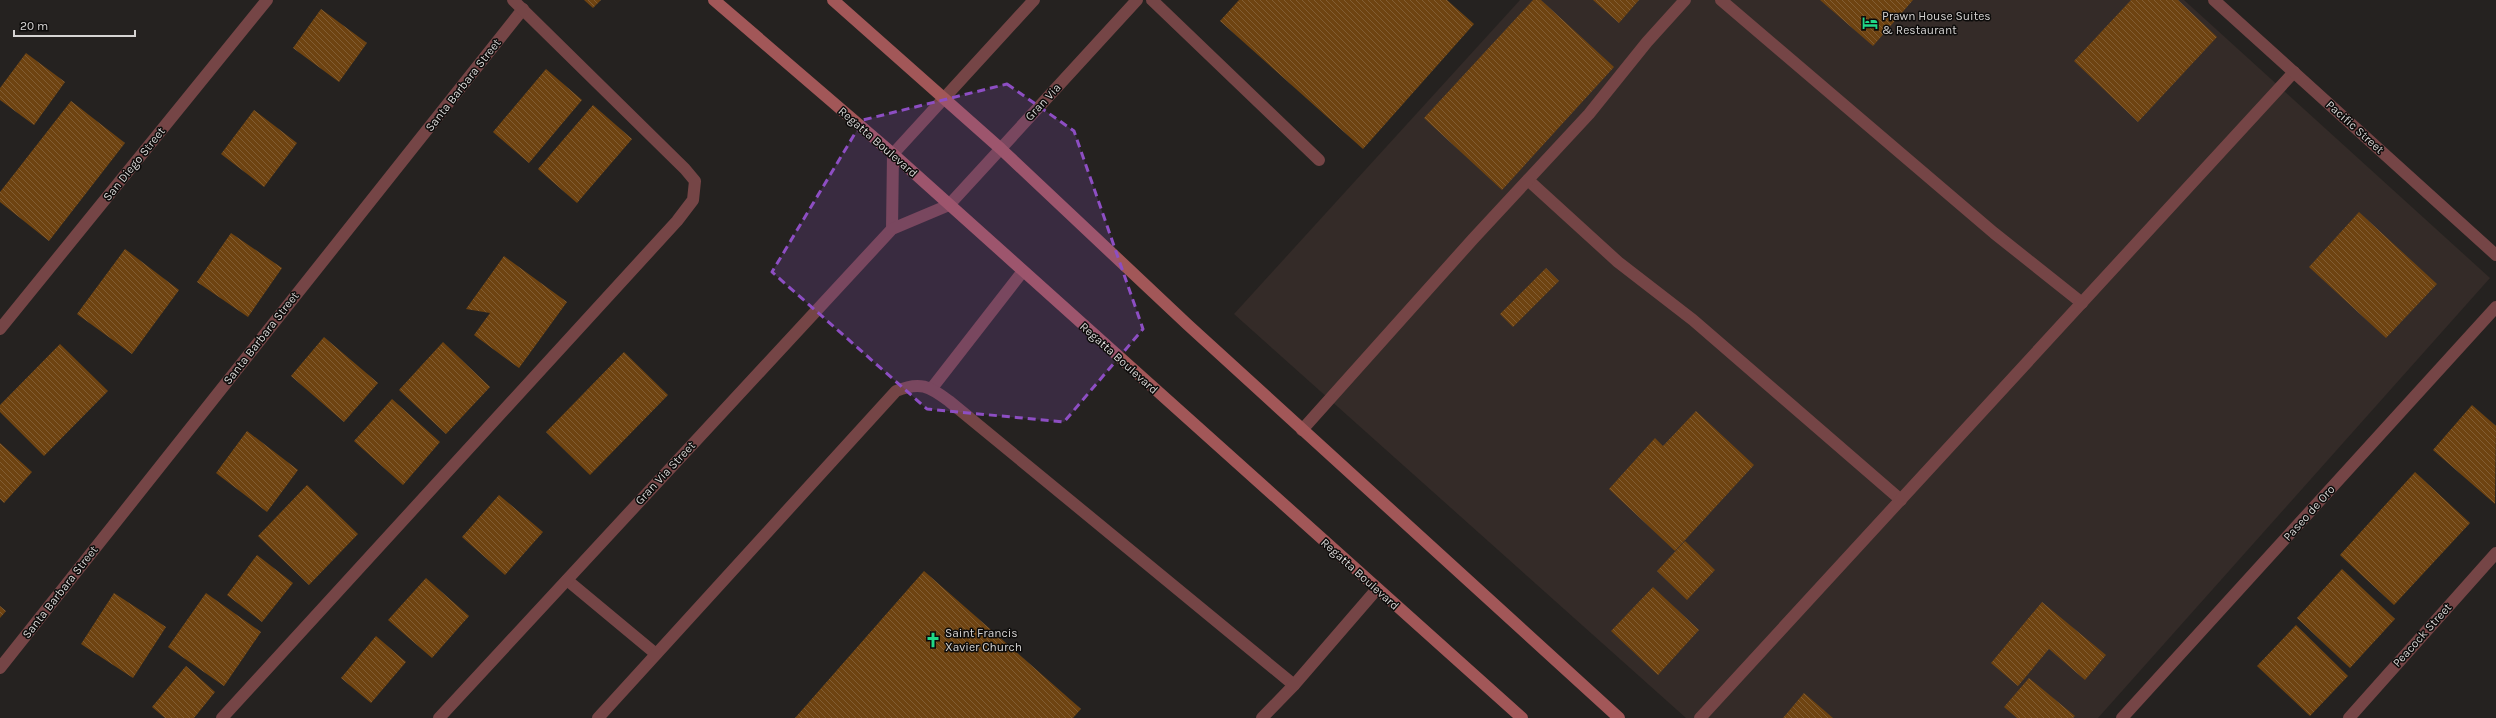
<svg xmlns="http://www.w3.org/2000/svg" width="2496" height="718" font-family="Karla,sans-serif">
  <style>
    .built { fill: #342b28 }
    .building { fill: url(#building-back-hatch) }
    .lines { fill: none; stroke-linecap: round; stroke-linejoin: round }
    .lane { stroke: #754546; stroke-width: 12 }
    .street { stroke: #754546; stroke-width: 12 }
    .secondary { stroke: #a25758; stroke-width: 12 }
    .marked { fill: #8d4ec3; fill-opacity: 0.2; stroke: #8d4ec3; stroke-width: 3; stroke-dasharray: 8 5; stroke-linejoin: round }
    .labels { text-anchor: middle; stroke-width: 3; stroke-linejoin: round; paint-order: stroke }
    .poi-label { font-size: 12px; fill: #d6d4d3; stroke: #0d0c0b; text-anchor: start }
    .street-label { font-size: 12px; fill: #d6d4d3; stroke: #0d0c0b }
  </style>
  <defs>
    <pattern id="building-back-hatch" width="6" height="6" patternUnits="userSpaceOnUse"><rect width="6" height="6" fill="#6e4311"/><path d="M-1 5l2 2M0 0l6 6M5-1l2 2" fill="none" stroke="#825d33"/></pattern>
  </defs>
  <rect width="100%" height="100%" fill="#252220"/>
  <path class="built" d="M1520 0H2184L2490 278 2098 718H1686L1234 314Z"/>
  <g class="building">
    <path d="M584 0H601L593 8Z"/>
    <path d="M1239 0H1447L1474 24 1363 149 1220 21Z"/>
    <path d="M1533 0H1541L1614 67 1502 190 1424 118Z"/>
    <path d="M1593 0H1639L1619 23Z"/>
    <path d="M1820 0H1913L1873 46Z"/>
    <path d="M2131 0H2178L2217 37 2138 122 2074 61Z"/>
    <path d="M321 9 367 43 339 82 293 48Z"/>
    <path d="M26 53 65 82 34 125 0 100V88Z"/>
    <path d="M546 69 582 100 529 163 493 132Z"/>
    <path d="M71 101 125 143 49 241 0 202V192Z"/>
    <path d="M593 105 632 139 577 203 538 169Z"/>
    <path d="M254 110 297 143 264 187 221 154Z"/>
    <path d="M2359 212 2437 284 2386 338 2309 267Z"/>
    <path d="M231 233 282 268 248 317 197 282Z"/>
    <path d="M125 249 179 290 132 354 77 314Z"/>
    <path d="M504 256 567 302 519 368 474 335 490 313 466 309Z"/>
    <path d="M1546 268 1559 281 1513 327 1500 314Z"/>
    <path d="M324 337 378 383 344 422 291 376Z"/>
    <path d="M443 342 490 387 446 434 399 390Z"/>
    <path d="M60 344 108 391 44 456 0 412V405Z"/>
    <path d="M624 352 668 395 590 475 546 432Z"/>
    <path d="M392 399 440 442 403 485 354 441Z"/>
    <path d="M2472 405 2496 426 2495 504 2433 450Z"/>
    <path d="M1696 411 1754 465 1675 551 1609 489 1655 438 1663 446Z"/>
    <path d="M247 431 298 470 267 512 216 473Z"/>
    <path d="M0 443 32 472 4 503 0 499Z"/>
    <path d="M2415 472 2470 523 2394 605 2340 555Z"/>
    <path d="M307 485 358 534 309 585 258 536Z"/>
    <path d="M499 495 543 532 505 575 462 537Z"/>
    <path d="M1685 541 1715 570 1687 600 1657 571Z"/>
    <path d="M257 555 293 583 262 622 227 595Z"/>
    <path d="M2342 569 2395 619 2350 668 2297 618Z"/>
    <path d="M924 571 1081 709 1073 718H795Z"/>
    <path d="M426 578 469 616 432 658 388 620Z"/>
    <path d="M1653 587 1699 630 1658 675 1611 631Z"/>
    <path d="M114 593 166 627 133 678 81 644Z"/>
    <path d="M206 593 261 632 224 686 168 647Z"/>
    <path d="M2042 602 2106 655 2085 680 2049 649 2018 686 1991 663Z"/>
    <path d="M0 606 6 611 0 618Z"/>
    <path d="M2296 625 2348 676 2310 716 2257 666Z"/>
    <path d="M376 636 406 662 371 703 341 678Z"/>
    <path d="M186 666 215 692 194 718H165L152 707Z"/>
    <path d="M2029 678 2075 716 2073 718H2017L2004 707Z"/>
    <path d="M1804 693 1833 718H1783Z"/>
  </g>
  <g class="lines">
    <g class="lane">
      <path d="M1152 0 1319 160"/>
      <path d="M1721 0 1994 233 2082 303"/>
      <path d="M1528 180 1618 262 1693 320 1901 500"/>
      <path d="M932 388 1023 271"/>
      <path d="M1302 430 1473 239 1589 114 1647 42 1685 0"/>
      <path d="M567 580 656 654"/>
      <path d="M598 718 896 391C920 381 929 386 949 401L1294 685"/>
      <path d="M1262 718 1294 685 1377 589"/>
      <path d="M1700 718 2294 72"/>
    </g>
    <g class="street">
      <path d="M2214 0 2496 255"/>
      <path d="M892 229 893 154 1034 0"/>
      <path d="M0 329 267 0"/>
      <path d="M0 668 523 9"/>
      <path d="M222 718 677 221 693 200 695 181 685 169 513 0"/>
      <path d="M439 718 892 229 949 205 1137 0"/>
      <path d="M2122 718 2496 307"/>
      <path d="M2349 718 2496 553"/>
    </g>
    <g class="secondary">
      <path d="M714 0 893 154 1522 718"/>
      <path d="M833 0 1001 149 1188 325 1619 718"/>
    </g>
  </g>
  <path class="marked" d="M1007 84 1074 131 1143 329 1064 422 927 409 772 272 863 120Z"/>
  <defs>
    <symbol id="hotel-bare" viewBox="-9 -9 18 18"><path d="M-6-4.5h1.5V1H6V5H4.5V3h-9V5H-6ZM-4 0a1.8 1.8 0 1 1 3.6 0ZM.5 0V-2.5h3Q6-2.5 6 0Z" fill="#20d887" stroke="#0d0c0b" stroke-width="2.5" paint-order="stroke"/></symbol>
    <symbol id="church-bare" viewBox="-9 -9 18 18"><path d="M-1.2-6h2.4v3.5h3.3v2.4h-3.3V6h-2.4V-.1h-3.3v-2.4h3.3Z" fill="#20d887" stroke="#0d0c0b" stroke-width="2.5" paint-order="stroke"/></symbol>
  </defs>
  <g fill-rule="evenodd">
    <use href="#hotel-bare" x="1859" y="12" width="22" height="22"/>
    <use href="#church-bare" x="922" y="629" width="22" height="22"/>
  </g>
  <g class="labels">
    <g class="poi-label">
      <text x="1882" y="20">Prawn House Suites<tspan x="1882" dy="14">&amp; Restaurant</tspan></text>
      <text x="945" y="637">Saint Francis<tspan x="945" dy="14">Xavier Church</tspan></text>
    </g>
    <g class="street-label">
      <text transform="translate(463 85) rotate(-52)" y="4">Santa Barbara Street</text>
      <text transform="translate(1043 102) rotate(-47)" y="4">Gran Via</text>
      <text transform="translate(2355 127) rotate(42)" y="4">Pacific Street</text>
      <text transform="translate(878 142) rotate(41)" y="4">Regatta Boulevard</text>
      <text transform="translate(134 164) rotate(-51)" y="4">San Diego Street</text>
      <text transform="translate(261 338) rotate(-52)" y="4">Santa Barbara Street</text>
      <text transform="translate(1119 358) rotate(42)" y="4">Regatta Boulevard</text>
      <text transform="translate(665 473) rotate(-47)" y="4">Gran Via Street</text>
      <text transform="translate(2309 513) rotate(-48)" y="4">Paseo de Oro</text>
      <text transform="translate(1360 574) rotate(42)" y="4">Regatta Boulevard</text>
      <text transform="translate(60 592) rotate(-52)" y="4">Santa Barbara Street</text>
      <text transform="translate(2422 635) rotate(-48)" y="4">Peacock Street</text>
    </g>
  </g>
  <path d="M14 30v6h121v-6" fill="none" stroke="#d6d4d3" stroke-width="2"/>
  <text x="20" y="30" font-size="12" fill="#d6d4d3" stroke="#0d0c0b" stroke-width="3" paint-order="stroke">20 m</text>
</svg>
